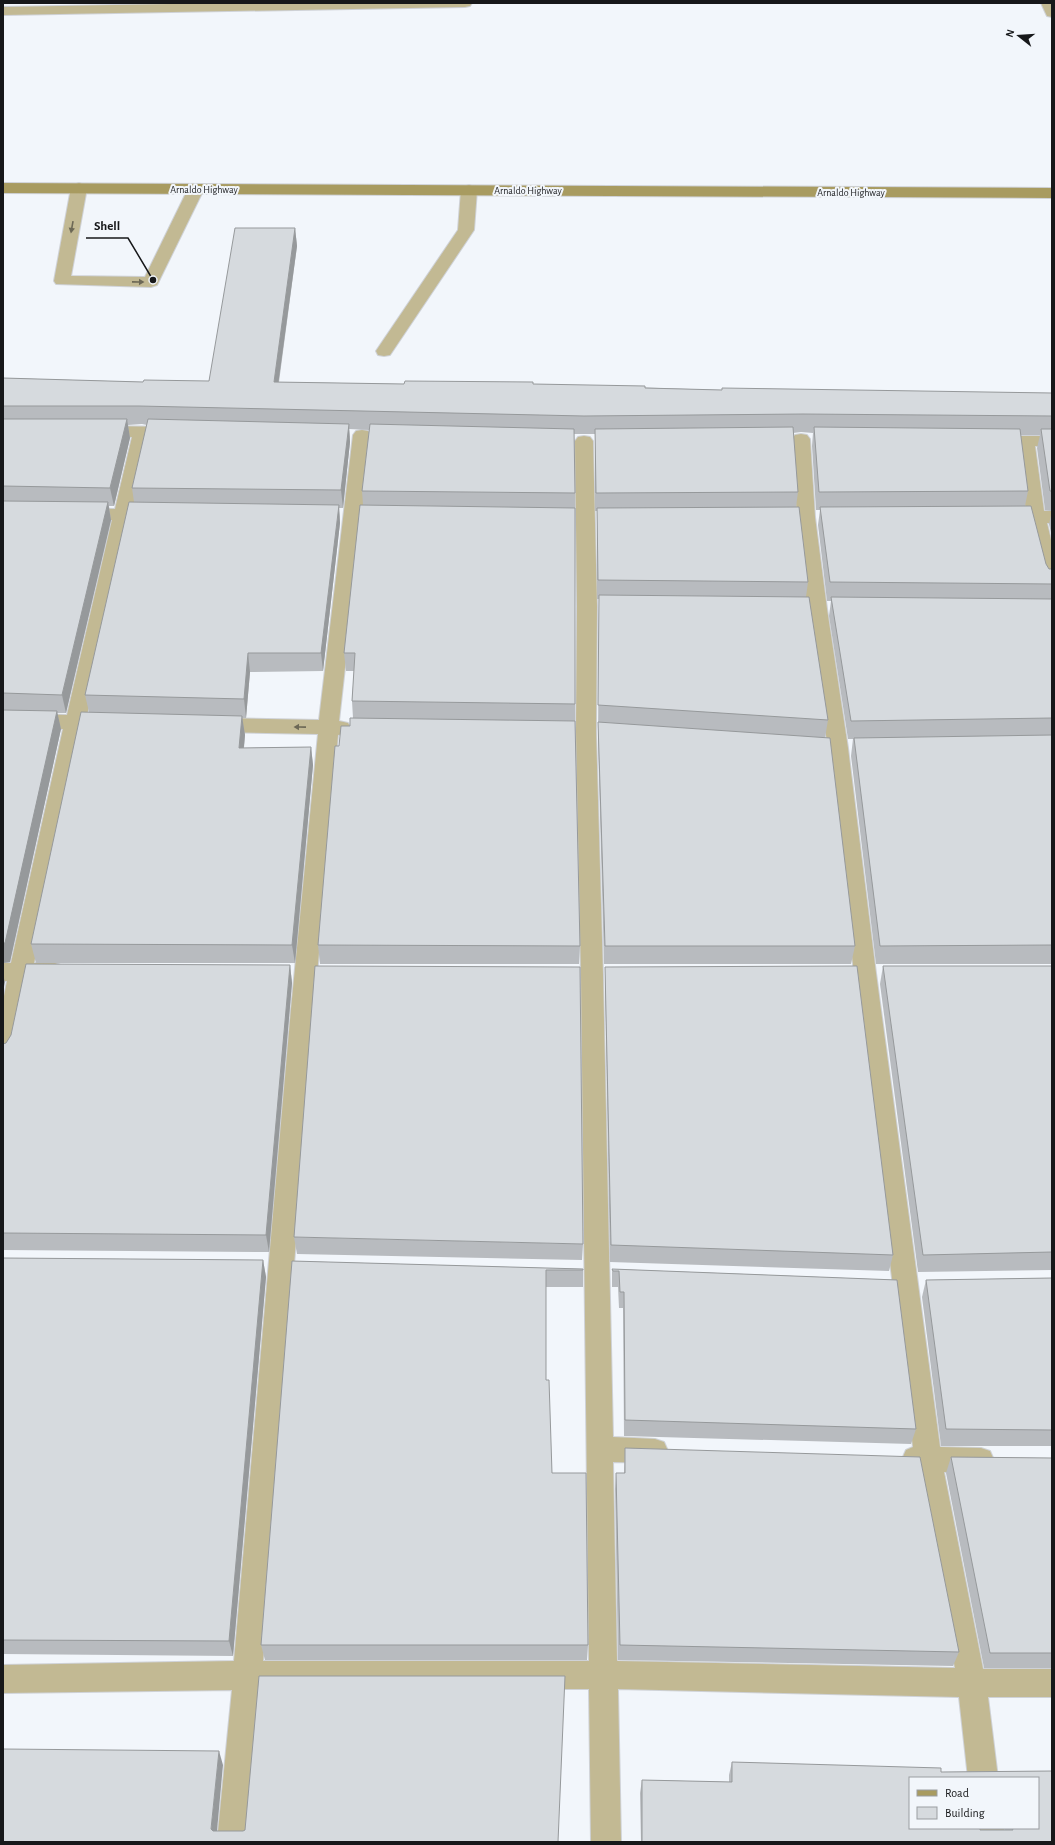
<svg xmlns="http://www.w3.org/2000/svg" width="1055" height="1845" font-family="'Alegreya Sans',sans-serif">
  <style>
    .lines { fill: none; stroke-linecap: round; stroke-linejoin: round }
    .service-casing { stroke: #cfd2d7; stroke-width: 2 }
    .minor-casing { stroke: #cfd2d7; stroke-width: 2 }
    .secondary-casing { stroke: #cfd2d7; stroke-width: 2 }
    .service { fill: #c2b993; fill-rule: evenodd }
    .minor { fill: #c2b993; fill-rule: evenodd }
    .secondary { fill: #a89b60; fill-rule: evenodd }
    .wall { fill: #b8bbbf; fill-rule: evenodd }
    .shaded-wall { fill: #96999b }
    .building { fill: #d6dade; stroke: #96999b; fill-rule: evenodd }
    .oneway { fill: #6c6856 }
    .labels { text-anchor: middle; stroke-width: 4; stroke-linejoin: round; paint-order: stroke }
    .far-street-label { font-size: 10px; fill: #17181a; stroke: #f2f6fb }
    .leader { fill: none; stroke: #17181a; stroke-width: 1.5 }
    .callout-dot { fill: #17181a; stroke: #f2f6fb; stroke-width: 1.5 }
    .callout-label { font-size: 13px; text-anchor: middle; font-weight: bold; fill: #17181a; stroke: #f2f6fb; stroke-width: 4; stroke-linejoin: round; paint-order: stroke }
  </style>
  <rect width="100%" height="100%" fill="#f2f6fb"/>
  <g class="lines">
    <defs>
      <g id="service">
        <path d="M79 183 84 185 87 188 71 276 145 277 188 189 191 186 196 184 201 186 204 189 157 285 151 287 56 284 54 281 71 188 74 185Z"/>
        <path d="M469 185 474 187 477 190 474 230 390 355 384 356 378 355 376 351 458 230 461 190 464 187Z"/>
      </g>
      <g id="minor">
        <path d="M226 3H472L470 6 465 7 3 15V7Z"/>
        <path d="M1041 3H1052V17L1047 16Z"/>
        <path d="M100 426 176 427 182 428 185 432 182 436 176 437H149L133 509 163 511 166 515 163 519 157 521 131 520 87 715 109 716 116 718 119 723 116 728 109 730 84 729 34 963H55L63 966 66 972 63 978 55 981H30L15 1053 11 1060 3 1062V1001L7 981H3V963H11L63 729 3 727V713L67 715 112 520H79L73 518 70 514 73 510 79 508 115 509 132 437 94 435 91 431 94 427Z"/>
        <path d="M362 430 368 431 371 435 339 721 348 723 351 728 348 733 338 735 314 1009 263 1661H589L581 975 576 731 577 606 575 441 578 437 584 436 590 437 593 441 597 606 596 731 603 975 613 1437 655 1439 664 1442 668 1451 664 1460 655 1463 613 1462 617 1661 955 1668 917 1471 906 1468 902 1459 906 1450 913 1447 854 973 828 748 807 609 797 517 792 439 795 435 801 434 807 435 810 439 815 517 827 609 848 748 876 973 940 1447 981 1448 990 1451 994 1460 990 1469 981 1472H944L983 1669H1052V1697H988L998 1778H968L959 1697 618 1689 621 1842H591L589 1689H261L247 1842H217L232 1690 3 1693V1665L234 1661 291 1009 318 734 214 732 207 730 204 725 207 720 214 718 319 720 353 435 356 431Z"/>
        <path d="M992 436H1052V446H1035L1044 511H1052V523H1047L1052 544V588L1045 586 1043 582 1028 523H1003L997 521 994 517 997 513 1003 511H1026L1017 446 986 445 983 441 986 437Z"/>
        <path d="M974 1828H1004L1005 1842H975Z"/>
      </g>
      <path id="secondary" d="M3 183 1052 188V198L3 193Z"/>
    </defs>
    <use href="#service" class="service-casing"/>
    <use href="#minor" class="minor-casing"/>
    <use href="#secondary" class="secondary-casing"/>
    <use href="#service" class="service"/>
    <use href="#minor" class="minor"/>
    <use href="#secondary" class="secondary"/>
  </g>
  <g class="wall">
    <path d="M295 228 297 246 279 382 404 384H533L722 390 1052 393V511L1045 510 1037 448 1040 435H1020L1028 491 1025 506 1046 564 1049 569H1052V964H876L851 756 853 739H848L829 616 831 601H827L818 525 820 510H816L812 446 813 433 801 432 793 433 798 492 796 507 808 582 806 597 828 720 825 738 855 946 851 964H604L598 741 599 599H597V511H595V434H574L575 493V721L580 946 579 964H320L318 945 339 746 350 726 353 718 352 701 354 671H346L344 653 363 505 362 491 369 430 349 429 350 442 343 508H339L340 523 323 671 250 672 246 718H242L245 735 244 748 311 747 313 765 295 963H36L31 944 89 712 85 695 134 502 132 488 147 425 142 424 128 425 130 438 114 506H109L111 520 66 713H57L61 729 10 962 3 963V378L143 382 209 381Z"/>
    <path d="M1052 511V538L1049 524Z"/>
    <path d="M290 965 292 983 269 1252 3 1250V1044Z"/>
    <path d="M883 966H1052V1270L918 1272 880 984Z"/>
    <path d="M605 967 893 1255 889 1271 610 1262 605 985Z"/>
    <path d="M294 1237 583 1244 582 1260 297 1254Z"/>
    <path d="M3 1258 263 1260 266 1277 233 1656 3 1654Z"/>
    <path d="M292 1261 583 1269V1287H546V1380L552 1473 588 1645 587 1660H265L261 1645Z"/>
    <path d="M612 1269 897 1280 916 1429 911 1444 624 1436 623 1308H619L618 1287H612Z"/>
    <path d="M1052 1278V1446H941L922 1297 926 1280Z"/>
    <path d="M625 1448 959 1652 953 1666 618 1660 615 1489 616 1473H624Z"/>
    <path d="M951 1457 1052 1458V1668H984L946 1473Z"/>
    <path d="M732 1762 941 1772 1052 1771V1842H641L640 1793 642 1780 729 1782V1775ZM910 1778H1038V1828H1005V1830H980Z"/>
  </g>
  <g class="shaded-wall">
    <path d="M295 228 297 246 276 400 274 382Z"/>
    <path d="M127 419 130 438 114 506 110 488Z"/>
    <path d="M349 424 350 442 343 508 341 490Z"/>
    <path d="M108 502 111 520 66 713 62 695Z"/>
    <path d="M339 505 340 523 323 671 321 653Z"/>
    <path d="M248 653 250 672 246 718 244 699Z"/>
    <path d="M57 711 61 729 10 962 3 963V943Z"/>
    <path d="M242 716 245 735 242 766 239 748Z"/>
    <path d="M311 747 313 765 295 963 292 945Z"/>
    <path d="M290 965 292 983 269 1252 266 1235Z"/>
    <path d="M3 975 5 982 3 993Z"/>
    <path d="M263 1260 266 1277 233 1656 229 1641Z"/>
    <path d="M219 1751 223 1765 216 1842 211 1829Z"/>
  </g>
  <g class="building">
    <path d="M235 228H295L274 382 404 384 405 381 533 382V384L645 386V388L722 390V388L1052 393V416L803 414 584 416 139 406H3V378L143 382 144 380 209 381Z"/>
    <path d="M3 419H127L110 488 3 486Z"/>
    <path d="M148 419 349 424 341 490 132 488Z"/>
    <path d="M370 424 574 429 575 493 362 491Z"/>
    <path d="M793 427 798 492 596 493 595 429Z"/>
    <path d="M814 427 1020 429 1028 491 819 492Z"/>
    <path d="M1041 429H1052V491H1050Z"/>
    <path d="M3 501 108 502 62 695 3 693Z"/>
    <path d="M129 502 339 505 321 653H248L244 699 85 695Z"/>
    <path d="M360 505 575 508V704L352 701 355 653H344Z"/>
    <path d="M1031 506 1046 564 1049 569H1052V584L830 582 820 507Z"/>
    <path d="M799 507 808 582 598 580 597 508Z"/>
    <path d="M599 595 809 597 828 720 598 705Z"/>
    <path d="M831 597 1052 599V718L851 721Z"/>
    <path d="M3 710 57 711 5 943H3Z"/>
    <path d="M81 712 242 716 239 748 311 747 292 945 31 944Z"/>
    <path d="M350 718 575 721 580 946 318 945 335 746H339L341 726H350Z"/>
    <path d="M598 722 830 738 855 946H605Z"/>
    <path d="M1052 735V945L880 946 854 738Z"/>
    <path d="M26 964 290 965 266 1235 3 1233V1044L6 1043 11 1035Z"/>
    <path d="M315 966 580 967 583 1244 294 1237Z"/>
    <path d="M857 966 893 1255 611 1245 605 967Z"/>
    <path d="M883 966H1052V1252L923 1255Z"/>
    <path d="M3 1258 263 1260 229 1641 3 1640Z"/>
    <path d="M292 1261 583 1269V1270H546V1380H549L552 1473H586L588 1645H261Z"/>
    <path d="M612 1269 897 1280 916 1429 625 1420 624 1292H620L619 1271H613Z"/>
    <path d="M1052 1278V1430L946 1429 926 1280Z"/>
    <path d="M625 1448 920 1457 959 1652 620 1645 616 1473H625Z"/>
    <path d="M951 1457 1052 1458V1653H990Z"/>
    <path d="M259 1676H565L558 1842H3V1749L219 1751 211 1829 213 1831H243L245 1830Z"/>
    <path d="M732 1762 941 1768V1772L1052 1771V1842H642V1780L732 1782ZM910 1778H1038V1828H1012L1013 1830H980V1828H910Z"/>
  </g>
  <defs><path id="oneway-solid" d="M-6-.8H1V-3.2L6.5 0L1 3.2V.8H-6Z"/></defs>
  <g class="oneway">
    <use href="#oneway-solid" transform="translate(72 227) rotate(100)"/>
    <use href="#oneway-solid" transform="translate(138 282) rotate(1)"/>
    <use href="#oneway-solid" transform="translate(300 727) rotate(-179)"/>
  </g>
  <g class="labels">
    <g class="far-street-label">
      <text x="204" y="193">Arnaldo Highway</text>
      <text x="528" y="194">Arnaldo Highway</text>
      <text x="851" y="196">Arnaldo Highway</text>
    </g>
  </g>
  <path class="leader" d="M153 280L128 238H86"/>
  <circle class="callout-dot" cx="153" cy="280" r="4"/>
  <g class="callout-label">
    <text x="107" y="230">Shell</text>
  </g>
  <rect width="1055" height="1845" fill="none" stroke="#17181a" stroke-width="8"/>
  <rect x="909" y="1777" width="130" height="52" fill="#f2f6fb" stroke="#9a9da1"/>
  <rect x="917" y="1790" width="20" height="6" fill="#a89b60" stroke="#9a9da1"/>
  <text x="945" y="1797" font-size="12" fill="#17181a">Road</text>
  <rect x="917" y="1807" width="20" height="12" fill="#d6dade" stroke="#9a9da1"/>
  <text x="945" y="1817" font-size="12" fill="#17181a">Building</text>
  <g transform="translate(1019 36) rotate(287)" stroke="#f2f6fb" stroke-width="3" paint-order="stroke">
  <path d="M0-3L7 15L0 10L-7 15Z" fill="#17181a"/>
  <text y="-6" font-size="11" font-weight="bold" text-anchor="middle" fill="#17181a">N</text>
  </g>
</svg>
